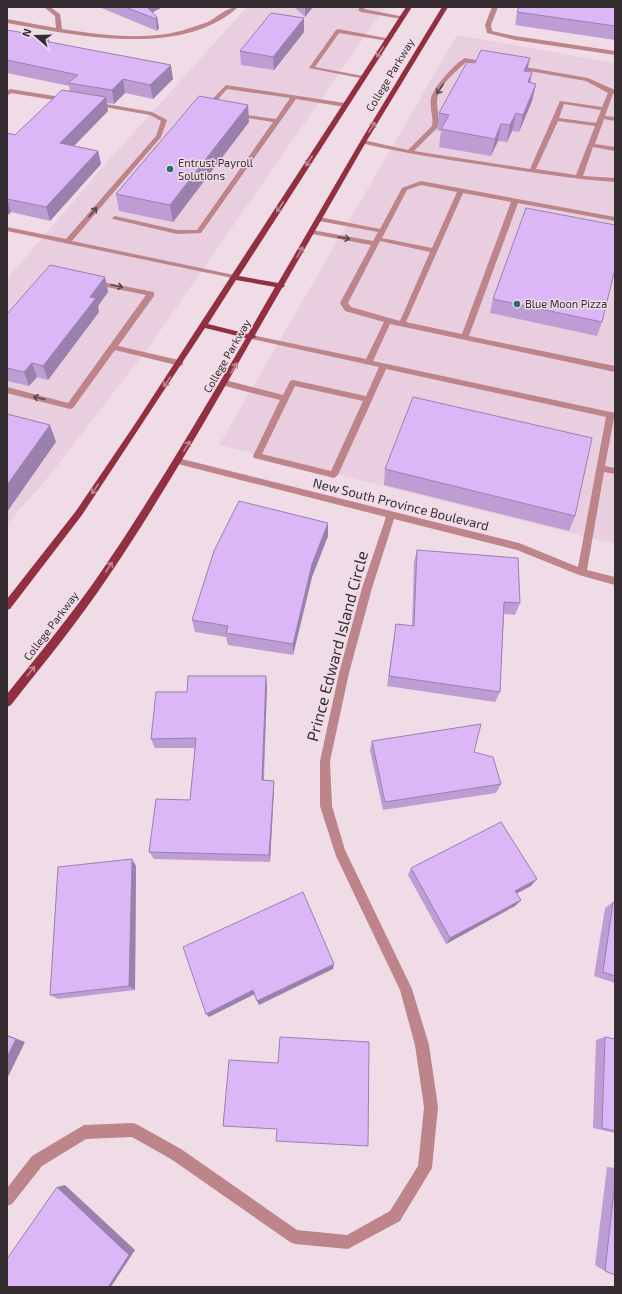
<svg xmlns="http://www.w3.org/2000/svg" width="622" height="1294" font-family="'Exo 2',sans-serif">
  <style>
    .built { fill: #e8cede }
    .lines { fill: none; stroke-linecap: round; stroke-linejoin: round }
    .minor { fill: #bd8489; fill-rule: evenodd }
    .major { fill: #922f41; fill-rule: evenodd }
    .wall { fill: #bd9dd4 }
    .shaded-wall { fill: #9a80ad }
    .building { fill: #dcb7f7; stroke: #9a80ad }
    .oneway { stroke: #c18694 }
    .oneway2 { stroke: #5e474c }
    .poi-dot { fill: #28716a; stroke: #f0dce7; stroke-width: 1.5 }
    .labels { text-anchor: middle; stroke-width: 3; stroke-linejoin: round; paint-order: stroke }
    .far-street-label { font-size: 11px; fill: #352d32; stroke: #f0dce7 }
    .far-poi-label { font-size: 11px; fill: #352d32; stroke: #f0dce7; text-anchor: start }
    .street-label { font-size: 13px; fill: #352d32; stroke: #f0dce7 }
    .near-street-label { font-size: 16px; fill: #352d32; stroke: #f0dce7 }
  </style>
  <rect width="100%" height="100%" fill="#f0dce7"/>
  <g class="built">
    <path d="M247 7H385L151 344 50 475 7 524V279L109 160Z"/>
    <path d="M457 35 615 63V544L219 445Z"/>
  </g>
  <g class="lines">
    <g class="minor">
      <path d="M44 7H50L60 14 62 29C99 35 148 41 184 30 192 27 200 25 208 22 218 17 226 7 238 7 181 59 75 35 7 23V19L56 28 55 16Z"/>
      <path d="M360 7H366L364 9 405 17 402 19 361 12 358 10Z"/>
      <path d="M492 7H498L491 25 492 31 515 36 615 51V55L515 40 487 33 485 25Z"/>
      <path d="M338 29 391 39 388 41 339 33 315 67 363 76 366 78 365 79 309 68 336 30Z"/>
      <path d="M465 58 491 63 488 65 466 62C456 72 437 86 437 102 437 110 440 118 438 127L414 151 530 169 560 101 602 107 608 93 586 81 512 68 511 67 514 65 588 78 615 90V94H613L605 116 615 117V121L604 119 595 144 615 147V151L593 147 583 176 615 178V182C571 179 528 172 484 165 443 159 402 153 361 143V141L363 140 408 150 432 126C434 117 429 108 431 98 434 87 455 63 465 58ZM564 104 601 110 596 123 559 118ZM558 121 595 126 576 175 536 169Z"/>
      <path d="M226 85 345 103 348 105 345 107 296 99 201 233 177 234 113 219 112 218 115 216 177 230H197L273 122 235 116 233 115V113L276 119 290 98 227 89 213 105 216 107V109L207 107V105Z"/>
      <path d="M10 89 67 98 70 100 67 102 11 93 7 96V91Z"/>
      <path d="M95 102 152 112 167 120 161 137 72 241 234 275H237V279L7 231V227L66 239 156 136 161 121 150 115 93 105V103Z"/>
      <path d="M421 181 615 217V221L518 203 469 336 615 366V372L390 324 373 361 615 413 605 466 615 468V474L604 472 587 570 615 577V585L579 575 517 550 394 519 372 588 349 673 330 761 332 806 345 850 412 989 429 1045 438 1107 432 1168 400 1221 348 1249 295 1244 290 1242 171 1159 132 1137 86 1139 42 1166 12 1204 7 1206V1188L32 1156 84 1125 133 1123 138 1125 181 1149 297 1230 347 1235 390 1211 418 1166 424 1107 415 1045 400 990 336 856 320 806V761L339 673 362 588 386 517 178 464 174 461 178 458 519 543 578 567 606 417 386 369 338 475 334 478 254 458 253 456 280 400 225 386 221 383 225 380 283 395 290 381 293 380 366 396 379 367 252 339 248 337 252 335 366 359 384 322 345 311 340 303 371 245 312 234 309 232 312 230 373 241 378 232 319 221 316 219 319 217 380 229 402 188ZM421 185 457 192 432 248 382 238 407 190ZM463 193 511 202 462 334 406 322ZM380 241 430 252 400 321 351 307 348 303ZM295 386 363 401 331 471 262 454Z"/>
      <path d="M92 280 154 292V296L118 346 183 361V365L180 366 115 350 73 408 70 409 7 393V387L68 403 146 295 92 284Z"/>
    </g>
    <path class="major" d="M406 7H412L239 276 278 283 360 142 442 7H448L366 142 284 285 285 286 282 288 255 335 256 337 252 339C206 420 160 500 108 577 78 622 44 663 11 705L7 707V694C39 654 72 614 101 572 153 496 199 417 246 338L205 328 82 515 10 609 7 610V599L76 511 135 424ZM236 280 275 287 248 334 208 324Z"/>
  </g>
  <g class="wall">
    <path d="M99 7H163L152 12 157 17 159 28 157 31Z"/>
    <path d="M294 7H313L305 17Z"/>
    <path d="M615 7V40L515 25 517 12Z"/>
    <path d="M7 30 48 37 50 42 173 79 153 99 125 93 114 104 107 103 108 111 74 146 98 151 101 164 50 221 11 212 7 216V133L15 135 70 92 69 86 7 73Z"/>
    <path d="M304 32 274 70 241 65 240 51Z"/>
    <path d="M530 58 527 71 530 83 536 84 532 101 519 132 512 131 507 142 498 141 491 156 439 147 441 131 437 130 439 113 475 63Z"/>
    <path d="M249 122 173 222 119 211 116 194Z"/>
    <path d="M105 277 108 292 98 306 99 312 48 380 37 377 29 386 7 381V314Z"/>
    <path d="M493 299 602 322 597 336 490 313Z"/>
    <path d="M385 469 575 516 569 531 384 485Z"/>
    <path d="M328 523V536L312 577 293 655 228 645 226 637 195 632 192 620Z"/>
    <path d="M417 550 520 603 515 615 504 614 500 692 495 702 387 686 396 624 412 626 414 562Z"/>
    <path d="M266 676 267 687 264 780 274 781V789L270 862 154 859 149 852 190 800 195 748H155L151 739 187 692Z"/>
    <path d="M372 741 474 752 501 784 496 793 383 810 370 750Z"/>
    <path d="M136 866 135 990 58 999 50 995Z"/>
    <path d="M411 868 531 886 516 894 521 900 515 906 446 944 408 875Z"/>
    <path d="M613 902 615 903V983L594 976 605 908Z"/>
    <path d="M605 1037 615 1039V1133L593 1128 596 1040Z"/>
    <path d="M607 1167 615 1168V1275L605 1271 595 1265Z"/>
  </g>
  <g class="shaded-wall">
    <path d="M144 7H163L145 16Z"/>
    <path d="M305 7H313L305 17Z"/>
    <path d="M157 17 159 28 157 31 156 19Z"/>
    <path d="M304 18V32L274 70 273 57Z"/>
    <path d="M48 37 52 51 44 41Z"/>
    <path d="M530 58 526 75 524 71Z"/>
    <path d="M171 65 173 79 153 99 150 85Z"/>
    <path d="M532 72 529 89 528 82Z"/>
    <path d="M123 79 125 93 114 104 112 90Z"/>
    <path d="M536 84 532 101 519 132 523 115Z"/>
    <path d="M106 97 108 111 63 157 60 143Z"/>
    <path d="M248 105 249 122 173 222 170 205Z"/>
    <path d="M516 113 512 131 507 142 510 125Z"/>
    <path d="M501 124 498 141 491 156 495 139Z"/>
    <path d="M98 151 101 164 50 221 46 207Z"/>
    <path d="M7 200 11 212 7 216Z"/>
    <path d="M105 277 108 292 98 306 99 312 48 380 43 366 90 297Z"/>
    <path d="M32 363 37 377 29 386 24 372Z"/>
    <path d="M50 425 56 442 7 512V485Z"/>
    <path d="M328 523V536L312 577 293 655V644L312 564Z"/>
    <path d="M266 676 267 687 263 789 262 780Z"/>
    <path d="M274 781V789L270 862 269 855Z"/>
    <path d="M132 859 136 866 135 990 129 986Z"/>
    <path d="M537 879 531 886 509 897 515 891Z"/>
    <path d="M521 900 515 906 446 944 450 938Z"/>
    <path d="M334 964 333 969 259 1005 257 1001Z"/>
    <path d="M253 990 255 994 209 1017 206 1014Z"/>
    <path d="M7 1035 25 1042 7 1079Z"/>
    <path d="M65 1185 135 1250 111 1287H108L57 1187Z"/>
  </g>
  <g class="building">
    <path d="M125 7H147L157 17 156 19Z"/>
    <path d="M519 7H615V26L517 12Z"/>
    <path d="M271 13 304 18 273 57 240 51Z"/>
    <path d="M7 30 48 37 44 41 171 65 150 85 123 79 112 90 68 83 78 75 7 60Z"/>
    <path d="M481 50 530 58 524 71 532 72 528 82 536 84 523 115 516 113 510 125 501 124 495 139 441 129 449 115 439 113 467 62 475 63Z"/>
    <path d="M62 90 106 97 60 143 98 151 46 207 7 199V133L15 135Z"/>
    <path d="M199 96 248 105 170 205 116 194Z"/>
    <path d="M526 208 615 225V269L602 322 493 299Z"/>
    <path d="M50 265 105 277 90 297 96 298 43 366 32 363 24 372 7 368V314Z"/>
    <path d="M413 397 592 438 575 516 385 469Z"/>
    <path d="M7 414 50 425 7 485Z"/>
    <path d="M239 501 328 523 312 564 293 644 226 633 228 626 192 620 214 551Z"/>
    <path d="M417 550 518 558 520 603 504 602 500 692 389 676 396 624 414 626Z"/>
    <path d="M188 676H266L262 780 274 781 269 855 149 852 156 799 190 800 196 738 151 739 156 692H187Z"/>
    <path d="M481 724 474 752 493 757 501 784 385 802 372 741Z"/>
    <path d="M501 822 537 879 515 891 521 900 450 938 411 868Z"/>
    <path d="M132 859 129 986 50 995 58 867Z"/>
    <path d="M303 892 334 964 257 1001 253 990 206 1014 183 947Z"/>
    <path d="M613 902 615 903V976L603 972Z"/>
    <path d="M7 1036 16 1039 7 1057Z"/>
    <path d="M280 1037 369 1042 368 1146 276 1141 277 1129 223 1126 229 1060 278 1063Z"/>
    <path d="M605 1037 615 1039V1131L602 1128Z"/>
    <path d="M615 1182V1275L605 1271Z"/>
    <path d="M57 1187 129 1255 108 1287H7V1259Z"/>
  </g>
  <defs><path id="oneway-shaft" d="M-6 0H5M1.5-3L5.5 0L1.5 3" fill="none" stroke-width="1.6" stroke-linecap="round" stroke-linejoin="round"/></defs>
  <g class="oneway">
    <use href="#oneway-shaft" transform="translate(380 52) rotate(123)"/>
    <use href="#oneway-shaft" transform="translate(372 127) rotate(-59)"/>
    <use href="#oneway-shaft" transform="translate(309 161) rotate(123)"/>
    <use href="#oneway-shaft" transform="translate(280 207) rotate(123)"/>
    <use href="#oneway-shaft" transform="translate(300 252) rotate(-60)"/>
    <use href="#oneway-shaft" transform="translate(234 368) rotate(-59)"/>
    <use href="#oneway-shaft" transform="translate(167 382) rotate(123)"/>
    <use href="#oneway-shaft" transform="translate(187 446) rotate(-59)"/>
    <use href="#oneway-shaft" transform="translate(95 489) rotate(124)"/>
    <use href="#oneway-shaft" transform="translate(109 567) rotate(-57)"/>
    <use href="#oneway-shaft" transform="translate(31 671) rotate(-52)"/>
  </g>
  <g class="oneway2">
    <use href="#oneway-shaft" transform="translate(440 89) rotate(123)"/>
    <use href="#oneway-shaft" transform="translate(93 212) rotate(-49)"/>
    <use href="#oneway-shaft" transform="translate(344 238) rotate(10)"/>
    <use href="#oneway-shaft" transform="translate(117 286) rotate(12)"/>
    <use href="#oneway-shaft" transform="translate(39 398) rotate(-166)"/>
  </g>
  <g class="poi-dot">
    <circle cx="170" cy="169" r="4"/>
    <circle cx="517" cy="304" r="4"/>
  </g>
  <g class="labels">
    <g class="far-street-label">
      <text transform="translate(390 75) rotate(-59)" y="4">College Parkway</text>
      <text transform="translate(227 356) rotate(-60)" y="4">College Parkway</text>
      <text transform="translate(51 626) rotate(-53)" y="4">College Parkway</text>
    </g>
    <g class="far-poi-label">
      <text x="178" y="167">Entrust Payroll<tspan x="178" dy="13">Solutions</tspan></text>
      <text x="525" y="308">Blue Moon Pizza</text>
    </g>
    <g class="street-label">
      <text transform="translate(401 504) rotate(14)" y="5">New South Province Boulevard</text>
    </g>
    <g class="near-street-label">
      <text transform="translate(337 646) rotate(-75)" y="6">Prince Edward Island Circle</text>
    </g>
  </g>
  <rect width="622" height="1294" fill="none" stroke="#352d32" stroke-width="16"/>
  <g transform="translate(36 36) rotate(290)" stroke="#f0dce7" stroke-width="3" paint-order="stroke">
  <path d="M0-3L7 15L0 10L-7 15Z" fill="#352d32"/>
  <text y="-6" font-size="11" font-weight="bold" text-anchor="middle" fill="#352d32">N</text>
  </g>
</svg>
